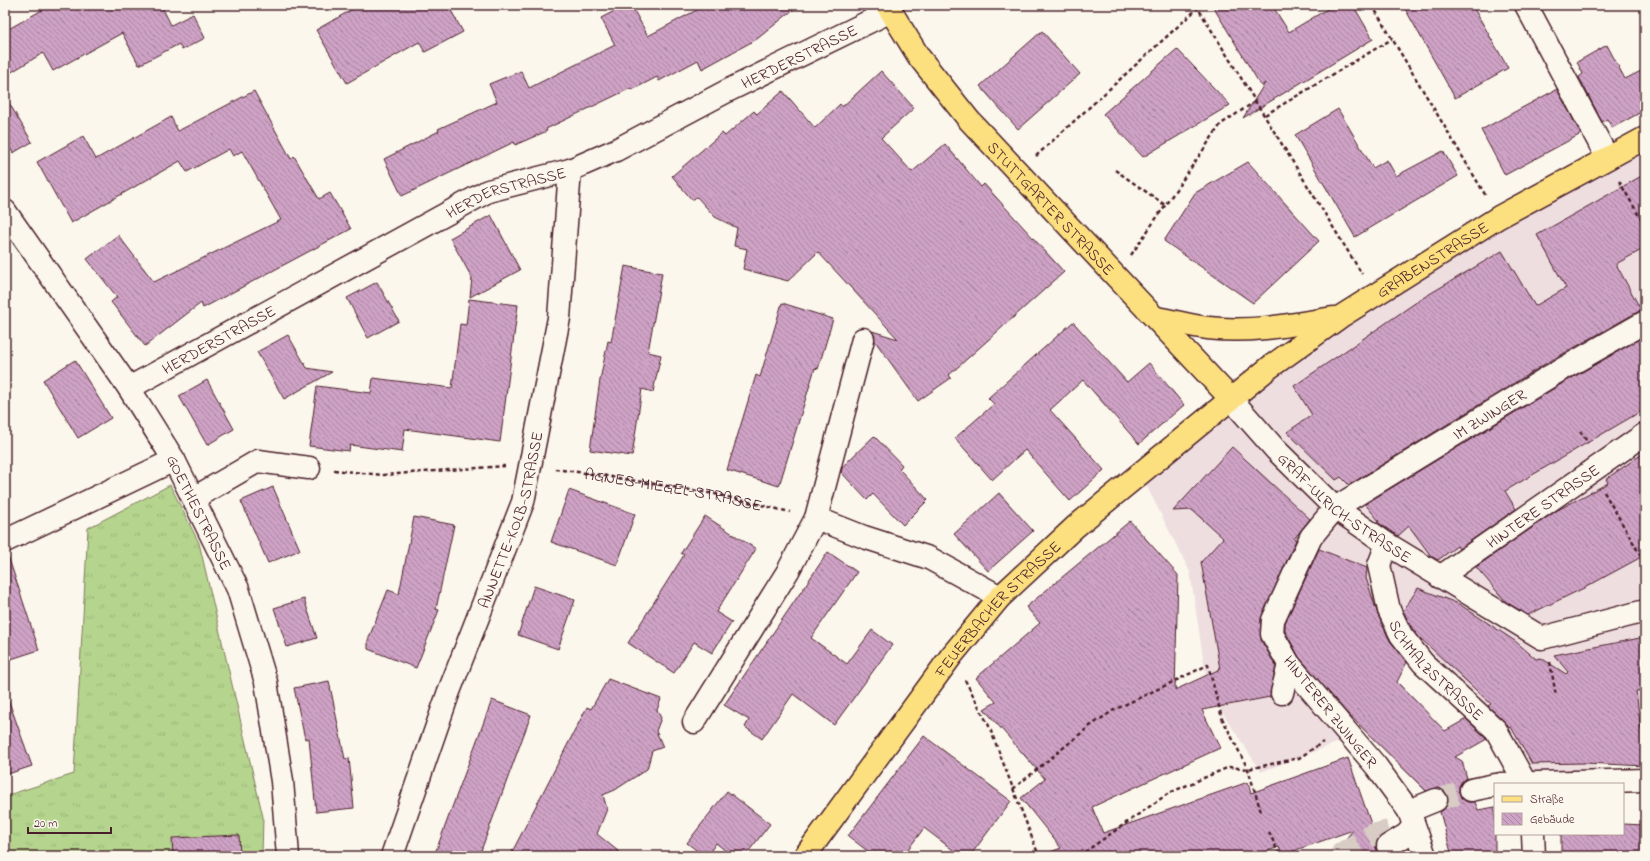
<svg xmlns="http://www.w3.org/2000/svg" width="1650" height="861" font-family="'Indie Flower',sans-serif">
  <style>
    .built { fill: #eedee0 }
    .grass { fill: url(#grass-tufts); stroke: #807a5c }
    .building { fill: url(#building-back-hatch); stroke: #4a1f2b }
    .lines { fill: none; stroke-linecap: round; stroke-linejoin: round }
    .minor-tunnel { stroke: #d8ccc5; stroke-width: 22; stroke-dasharray: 22 11; stroke-linecap: butt }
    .minor-casing { stroke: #4a1f2b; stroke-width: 25 }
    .major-casing { stroke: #4a1f2b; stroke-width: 25 }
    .path { stroke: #4a1f2b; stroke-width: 2.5; stroke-dasharray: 4 3; stroke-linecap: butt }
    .minor { stroke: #fbf7ec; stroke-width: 22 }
    .major { stroke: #fce080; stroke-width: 22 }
    .labels { text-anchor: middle; stroke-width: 3; stroke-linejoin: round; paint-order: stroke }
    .street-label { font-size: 16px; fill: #4a1f2b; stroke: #fbf7ec }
  </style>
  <defs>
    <pattern id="grass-tufts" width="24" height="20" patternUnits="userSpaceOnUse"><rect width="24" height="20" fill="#b5d58e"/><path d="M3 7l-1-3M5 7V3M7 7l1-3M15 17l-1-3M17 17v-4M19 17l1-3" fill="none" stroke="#9db67b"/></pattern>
    <pattern id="building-back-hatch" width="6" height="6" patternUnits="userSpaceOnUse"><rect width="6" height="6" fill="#cea2c5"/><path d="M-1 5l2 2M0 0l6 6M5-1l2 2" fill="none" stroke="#a983a0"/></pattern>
  </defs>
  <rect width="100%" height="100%" fill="#fbf7ec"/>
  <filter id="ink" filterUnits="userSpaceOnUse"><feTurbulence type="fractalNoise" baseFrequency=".025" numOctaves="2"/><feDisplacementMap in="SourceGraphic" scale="8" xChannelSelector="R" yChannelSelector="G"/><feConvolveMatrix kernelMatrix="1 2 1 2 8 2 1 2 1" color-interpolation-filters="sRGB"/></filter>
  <g filter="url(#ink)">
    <path class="built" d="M1645 136V729L1590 725 1597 775 1534 774 1415 641 1394 653 1326 641 1301 662 1347 739 1261 772 1208 690 1190 572 1141 475 1357 294Z"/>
    <path class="grass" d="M170 485 199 543 263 817 262 856H5V796L74 774 88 528Z"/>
    <g class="building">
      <path d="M51 5H161L171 25 193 14 205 38 182 50 179 44 139 65 122 33 53 71 43 53 5 76V31Z"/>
      <path d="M360 5H448L463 32 425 52 419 42 347 83 316 30Z"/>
      <path d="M626 5H631L648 36 706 5H799L757 39 702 69 698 60 659 81 657 77 632 90 631 88 546 129 547 131 515 145 514 142 402 196 384 159 439 131 438 129 497 102 489 84 521 71 529 88 615 45 601 18Z"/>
      <path d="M1212 5H1272L1289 32 1334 5H1353L1373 39 1243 118 1265 83 1261 86Z"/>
      <path d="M1403 5H1472L1508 68 1455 98Z"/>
      <path d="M1042 31 1080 74 1018 129 980 86Z"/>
      <path d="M1607 45 1625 79 1645 69V110L1612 128 1607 119 1602 122 1579 77 1583 74 1577 62Z"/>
      <path d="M1177 49 1230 105 1143 157 1103 114Z"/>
      <path d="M881 71 914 108 881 138 912 172 945 144 981 187 984 184 1064 272 949 375 951 378 918 401 875 341 872 331 898 339 818 252 788 281 743 269 747 249 734 246 737 228 715 217 697 197 692 200 672 176 722 133 725 136 754 111 757 114 783 91 815 128 840 104 842 107Z"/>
      <path d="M1557 89 1581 134 1505 175 1481 130Z"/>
      <path d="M254 91 291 159 294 156 319 199 330 193 351 229 203 308 201 303 145 346 111 302 117 297 87 259 118 235 154 282 281 220 242 151 233 156 229 149 187 172 180 161 71 223 37 162 83 136 96 159 171 117 178 131Z"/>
      <path d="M5 96 32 142 13 153 5 139Z"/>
      <path d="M1338 109 1373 168 1387 160 1396 176 1443 151 1458 176 1355 237 1295 135Z"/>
      <path d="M1248 162 1319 241 1253 303 1164 241 1195 193Z"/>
      <path d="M1645 174V248L1616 264 1641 310 1545 364 1349 485 1341 477 1336 480 1287 432 1312 415 1294 386 1421 299 1502 251 1535 306 1566 288 1537 235Z"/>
      <path d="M491 215 520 270 470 297 472 278 450 238Z"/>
      <path d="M625 266 662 273 648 352 661 355 653 392 642 389 632 456 590 450 600 380 608 341 611 342Z"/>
      <path d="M377 282 399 321 368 338 347 298Z"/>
      <path d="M469 299 518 305 500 442 405 429 402 452 350 445 349 451 309 446 317 386 371 393 373 378 452 388 460 324 466 325Z"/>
      <path d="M782 303 833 319 818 369 815 368 779 486 727 470 756 375 760 377Z"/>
      <path d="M1073 322 1127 382 1149 363 1184 405 1139 444 1083 380 1050 410 1104 470 1070 501 1025 450 992 480 955 438 994 404 988 398Z"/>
      <path d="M288 335 307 368 332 372 284 399 257 352Z"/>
      <path d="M1645 336V409L1505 491 1516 509 1459 549 1457 546 1438 560 1431 556 1409 526 1398 536 1377 522 1379 521 1365 504 1558 386Z"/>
      <path d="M75 360 111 418 78 438 43 380Z"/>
      <path d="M207 380 234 429 207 445 179 396Z"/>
      <path d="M874 436 902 465 899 469 928 500 903 525 873 494 867 500 841 472 843 466Z"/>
      <path d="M1232 447 1310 519 1294 539 1296 540 1261 619V640L1276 666 1270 697 1202 710 1220 748 1092 807 1103 833 1248 782 1251 793 1348 758 1376 838 1380 837 1376 847 1381 856H1332L1353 830 1282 855 1279 847 1254 856H1049L1048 853 1061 848 1021 798 1045 779 984 709 996 702 976 678 1040 623 1026 607 1130 521 1178 575 1175 690 1220 669 1201 562 1223 538 1192 510 1173 511Z"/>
      <path d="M1645 452V555L1588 586 1528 615 1506 602 1476 567 1556 511 1608 483 1606 479Z"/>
      <path d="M273 487 300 550 268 563 241 501Z"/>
      <path d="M569 490 635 514 617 565 551 542Z"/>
      <path d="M999 493 1033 531 988 571 954 534Z"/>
      <path d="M705 516 756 549 716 612 732 622 712 653 694 642 674 673 628 643 684 555 681 553Z"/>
      <path d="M414 517 454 525 436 609 439 610 416 668 368 649V640L388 590 399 594Z"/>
      <path d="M1319 549 1367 568 1366 578 1378 615 1390 641 1407 662 1397 682 1445 731 1466 719 1486 738 1487 739 1455 757 1462 761 1467 778 1462 781 1459 786V792L1461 798 1467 802H1475L1478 810 1495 807V856H1452L1440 812 1446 808 1448 802V796L1444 790 1437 788 1426 791 1345 711 1299 657 1285 631V623Z"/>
      <path d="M828 552 857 572 811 638 847 664 872 630 892 645 834 725 793 694 762 739 745 727 749 720 724 705Z"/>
      <path d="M9 559 39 650 5 661V560Z"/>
      <path d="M534 586 575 600 558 649 518 635Z"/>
      <path d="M1418 588 1459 604 1515 641 1536 659 1541 658 1566 674 1568 672 1554 655 1645 637V690L1636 691 1641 730 1645 731V766L1585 763 1532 764 1511 727 1509 728 1504 721 1488 706 1491 704 1419 637 1412 628 1403 611Z"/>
      <path d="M304 599 317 638 287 647 274 608Z"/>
      <path d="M608 679 661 699 657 710 661 718 656 731 663 747 652 751 647 769 615 790 603 795 607 809 597 834 624 856H510L587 707 591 709Z"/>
      <path d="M329 681 345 759 349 758 354 808 316 812 309 738 305 739 294 688Z"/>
      <path d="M8 699 32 766 5 775V700Z"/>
      <path d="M492 700 531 715 479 856H434Z"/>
      <path d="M924 736 1011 801 970 856H961L924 828 903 856H874L848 836Z"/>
      <path d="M727 791 770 824 745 856H732L716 843 707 856H704L687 843Z"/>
      <path d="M1623 824 1645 825V856H1561V834H1623Z"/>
      <path d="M239 835 240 856H173L172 838Z"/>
      <path d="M1407 849 1411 856H1396Z"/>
    </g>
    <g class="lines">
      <g class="minor-tunnel">
        <path d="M1436 800 1471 790"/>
        <path d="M1341 856 1342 853 1372 835 1390 831 1406 841 1417 856"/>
      </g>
      <defs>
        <g id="minor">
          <path d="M1526 5 1607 157"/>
          <path id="s2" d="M5 211 129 388 174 460 238 589 266 682 282 781 288 856"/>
          <path id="s3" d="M129 388 488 191 570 170 616 150 729 90 891 11"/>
          <path id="s4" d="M1231 399 1276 450 1335 508 1387 544 1542 638 1645 611"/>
          <path d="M194 498 258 461 309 468"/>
          <path d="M816 518 864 537 929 558 1000 597"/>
          <path d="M5 541 174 460"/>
          <path id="s5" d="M1387 544 1379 565 1389 610 1401 635 1423 663 1496 730 1526 784"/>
          <path id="s6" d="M1440 577 1645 434"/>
          <path d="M1282 693 1289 664"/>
          <path d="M694 722 788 571 816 518 863 339"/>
          <path d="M1501 784 1645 780"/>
          <path d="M1471 790 1495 785"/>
          <path id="s7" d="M1436 800 1409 811 1376 766 1289 664 1272 634 1273 620 1311 537 1335 508 1552 375 1645 322"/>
          <path d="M1409 811 1425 856"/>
          <path d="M1533 834 1534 856"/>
          <path d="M1388 846 1406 835 1414 826"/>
          <path id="s8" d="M392 856 448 694 523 502 559 318 570 170"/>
        </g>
        <g id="major">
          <path id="s9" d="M887 5 919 57 969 120 1231 399"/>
          <path d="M1157 318C1173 321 1191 326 1208 328 1251 333 1291 325 1333 318"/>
          <path id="s10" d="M805 856 952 655 1000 597 1075 527 1270 367 1340 317 1499 217 1645 138"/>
        </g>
      </defs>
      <use href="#minor" class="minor-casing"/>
      <use href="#major" class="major-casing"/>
      <g class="path">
        <path d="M1196 5 1362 274"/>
        <path d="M1372 5 1486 196"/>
        <path d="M1265 115 1392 39"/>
        <path d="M1036 156 1198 8"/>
        <path d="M1115 170 1165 205"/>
        <path d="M1619 181 1645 226"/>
        <path d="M1131 255 1221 124 1256 101"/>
        <path d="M1580 431 1588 443"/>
        <path id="s1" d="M555 469 600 475 715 494 790 512"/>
        <path d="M334 470 382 475 505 466"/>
        <path d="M1604 492 1645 563"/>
        <path d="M1550 662 1556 696"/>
        <path d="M965 680 989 726 1039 856"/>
        <path d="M1013 789 1090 726 1114 710 1208 665 1222 718 1248 769 1261 812"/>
        <path d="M1269 832 1280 856"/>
        <path d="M1079 856 1169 793 1229 767 1248 769 1299 758 1323 742"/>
      </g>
      <use href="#minor" class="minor"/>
      <use href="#major" class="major"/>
    </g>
  </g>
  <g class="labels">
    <g class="street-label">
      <text dy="6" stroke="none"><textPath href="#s3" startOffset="750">HERDERSTRASSE</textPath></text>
      <text dy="6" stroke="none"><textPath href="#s3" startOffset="426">HERDERSTRASSE</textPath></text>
      <text dy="6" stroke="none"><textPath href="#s9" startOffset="262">STUTTGARTER STRASSE</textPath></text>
      <text dy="6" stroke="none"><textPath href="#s10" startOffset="874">GRABENSTRASSE</textPath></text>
      <text dy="6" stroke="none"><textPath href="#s3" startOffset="102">HERDERSTRASSE</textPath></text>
      <text dy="6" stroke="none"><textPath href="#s7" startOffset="577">IM ZWINGER</textPath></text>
      <text dy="6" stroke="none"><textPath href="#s1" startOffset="120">AGNES-MIEGEL-STRASSE</textPath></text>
      <text dy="6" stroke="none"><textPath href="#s6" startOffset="125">HINTERE STRASSE</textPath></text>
      <text dy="6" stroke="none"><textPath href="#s4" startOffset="158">GRAF-ULRICH-STRASSE</textPath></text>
      <text dy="6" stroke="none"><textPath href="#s2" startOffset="359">GOETHESTRASSE</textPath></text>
      <text dy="6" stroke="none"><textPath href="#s8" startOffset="357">ANNETTE-KOLB-STRASSE</textPath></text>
      <text dy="6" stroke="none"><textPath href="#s10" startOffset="314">FEUERBACHER STRASSE</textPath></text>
      <text dy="6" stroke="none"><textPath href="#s5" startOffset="146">SCHMALZSTRASSE</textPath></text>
      <text transform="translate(1331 711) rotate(51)" y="6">HINTERER ZWINGER</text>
    </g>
  </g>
  <rect width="1650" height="861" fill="none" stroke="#fbf7ec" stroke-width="20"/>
  <rect x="10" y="10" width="1630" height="841" fill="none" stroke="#4a1f2b" stroke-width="1.5" filter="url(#ink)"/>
  <rect x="1494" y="783" width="130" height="52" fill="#fbf7ec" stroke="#b4a19f"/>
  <rect x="1502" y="796" width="20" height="6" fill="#fce080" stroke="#b4a19f"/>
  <text x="1530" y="803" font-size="12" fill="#4a1f2b">Straße</text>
  <rect x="1502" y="813" width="20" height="12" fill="url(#building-back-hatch)" stroke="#b4a19f"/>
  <text x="1530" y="823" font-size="12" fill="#4a1f2b">Gebäude</text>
  <path d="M28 827v6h83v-6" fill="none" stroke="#4a1f2b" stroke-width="2"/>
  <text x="34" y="827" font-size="12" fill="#4a1f2b" stroke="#fbf7ec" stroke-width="3" paint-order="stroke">20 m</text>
</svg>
